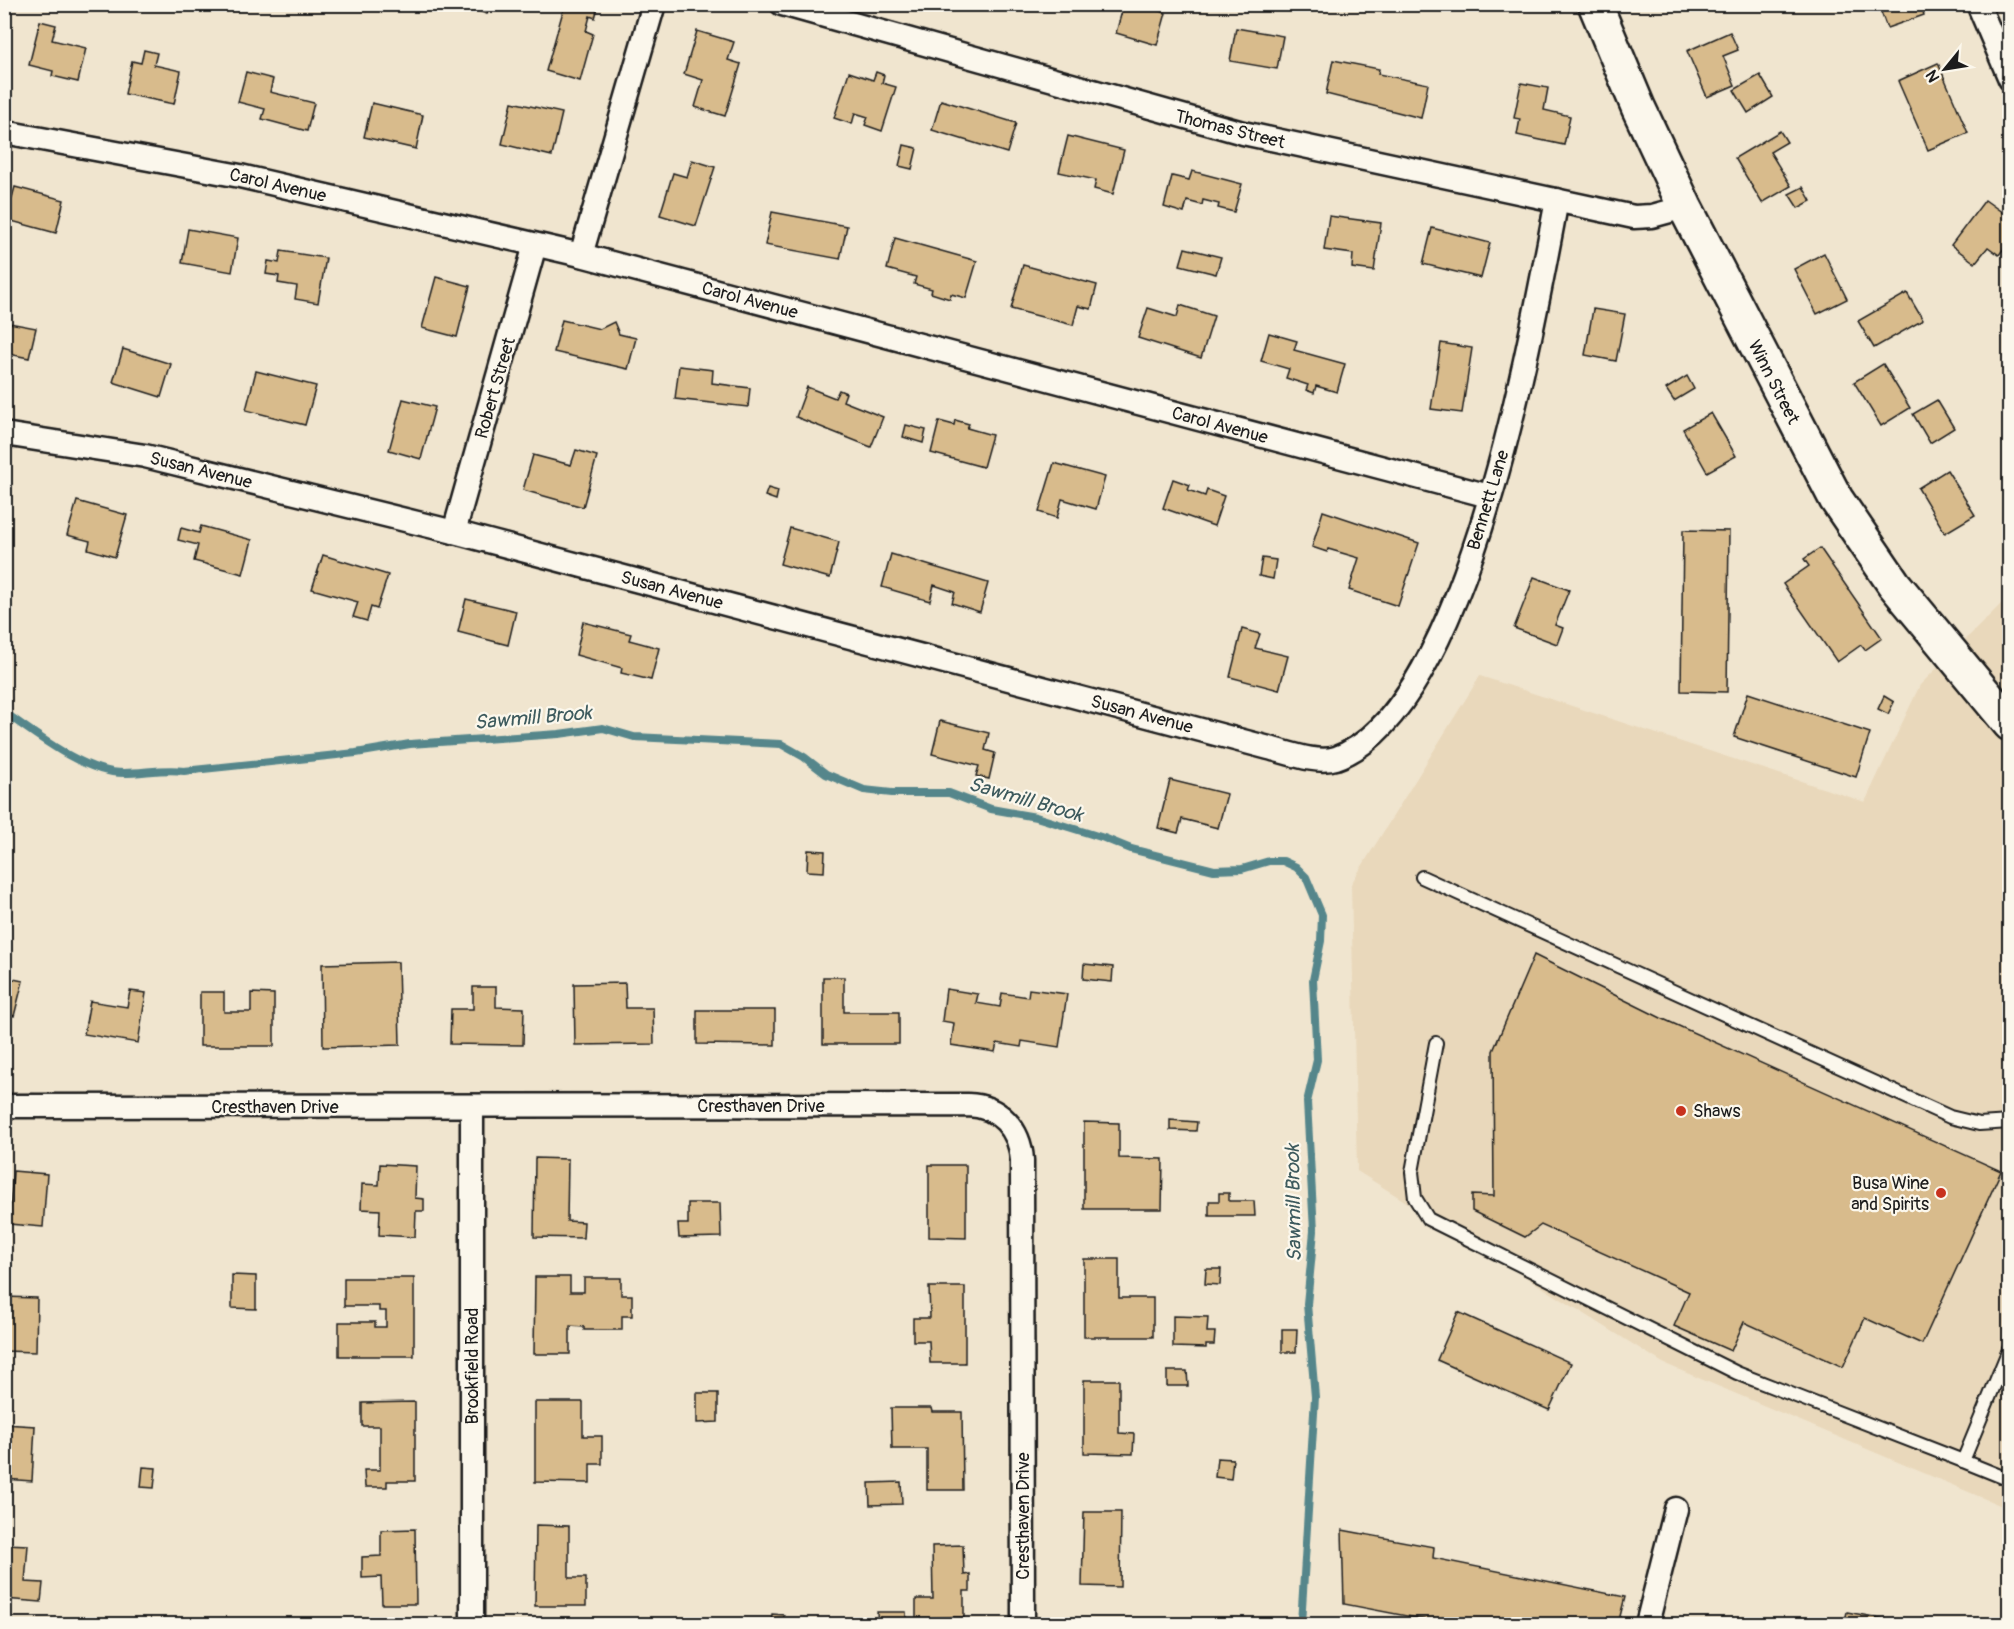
<svg xmlns="http://www.w3.org/2000/svg" width="2014" height="1629" font-family="Pangolin,sans-serif">
  <style>
    .built { fill: #e9d8bb }
    .lines { fill: none; stroke-linecap: round; stroke-linejoin: round }
    .stream { stroke: #55868b; stroke-width: 8 }
    .building { fill: #d8bb8c; stroke: #1c1c1c; stroke-width: 1.5 }
    .service-casing { stroke: #1c1c1c; stroke-width: 16 }
    .minor-casing { stroke: #1c1c1c; stroke-width: 27 }
    .secondary-casing { stroke: #1c1c1c; stroke-width: 38 }
    .service { stroke: #fbf7ec; stroke-width: 12 }
    .minor { stroke: #fbf7ec; stroke-width: 22 }
    .secondary { stroke: #fbf7ec; stroke-width: 33 }
    .poi-dot { fill: #c8321e; stroke: #fbf7ec; stroke-width: 2 }
    .labels { text-anchor: middle; stroke-width: 4.5; stroke-linejoin: round; paint-order: stroke }
    .street-label { font-size: 18px; fill: #1c1c1c; stroke: #fbf7ec }
    .poi-label { font-size: 18px; fill: #1c1c1c; stroke: #fbf7ec; text-anchor: start }
    .water-label { font-size: 20px; font-style: italic; fill: #3d5a5d; stroke: #fbf7ec }
  </style>
  <rect width="100%" height="100%" fill="#f0e5cf"/>
  <filter id="ink" filterUnits="userSpaceOnUse"><feTurbulence type="fractalNoise" baseFrequency=".0167" numOctaves="2"/><feDisplacementMap in="SourceGraphic" scale="12" xChannelSelector="R" yChannelSelector="G"/><feConvolveMatrix kernelMatrix="1 2 1 2 8 2 1 2 1" color-interpolation-filters="sRGB"/></filter>
  <g filter="url(#ink)">
    <path class="built" d="M2009 596V1509L1663 1363 1357 1171 1351 884 1480 676 1865 802 1920 685Z"/>
    <g class="lines">
      <path class="stream" d="M4 712C36 734 84 773 124 773 144 773 164 768 184 771L356 753 410 744 559 734 603 728 634 737 781 744 804 757 826 774 864 790 892 793H949L991 809 1036 817 1104 838 1131 849 1214 870 1242 869 1269 861H1283L1296 867 1306 877 1322 915 1321 941 1313 980 1317 1060 1307 1102 1314 1231 1307 1304 1315 1397 1301 1624"/>
    </g>
    <g class="building">
      <path d="M458 4H490L487 14Z"/>
      <path d="M565 4H599L595 18 590 16 586 31 593 34 580 81 546 71Z"/>
      <path d="M1124 4H1135L1166 13 1157 45 1116 33Z"/>
      <path d="M1878 4H1921L1924 15 1887 28Z"/>
      <path d="M40 21 56 25 52 40 86 48 78 82 52 76 53 71 29 65Z"/>
      <path d="M1236 28 1283 36 1277 69 1230 61Z"/>
      <path d="M697 31 734 42 728 60 741 64 725 116 695 107 703 80 684 74Z"/>
      <path d="M1730 32 1738 50 1723 56 1735 85 1707 97 1687 51Z"/>
      <path d="M144 50 157 53 154 65 181 71 174 104 125 94 132 61 141 63Z"/>
      <path d="M1333 60 1379 69 1378 74 1428 84 1421 118 1326 94Z"/>
      <path d="M1938 63 1968 133 1928 150 1898 81Z"/>
      <path d="M246 72 273 79 270 92 314 103 307 131 262 119 265 109 238 102Z"/>
      <path d="M849 72 873 80 876 72 884 75 882 83 896 87 882 131 865 125 868 117 855 113 852 124 834 118Z"/>
      <path d="M1760 75 1773 97 1748 113 1734 90Z"/>
      <path d="M1521 83 1548 88 1544 110 1570 116 1564 145 1517 135 1520 119 1514 118Z"/>
      <path d="M941 100 1016 123 1007 153 932 130Z"/>
      <path d="M512 102 562 113 552 156 502 144Z"/>
      <path d="M372 103 423 115 416 149 364 137Z"/>
      <path d="M1780 131 1787 142 1770 152 1791 186 1762 203 1735 158Z"/>
      <path d="M1068 136 1124 150 1113 194 1094 189 1096 180 1059 172Z"/>
      <path d="M904 145 917 148 912 169 899 166Z"/>
      <path d="M692 160 715 167 696 226 660 215 673 173 687 177Z"/>
      <path d="M1192 171 1242 184 1234 212 1218 208 1219 204 1203 200 1202 205 1187 201 1184 213 1164 207 1172 176 1189 180Z"/>
      <path d="M15 187 64 200 56 233 4 219V204L10 205Z"/>
      <path d="M1803 187 1811 201 1798 208 1789 194Z"/>
      <path d="M1985 200 2010 218V240L1999 255 1988 247 1975 263 1951 245Z"/>
      <path d="M772 212 847 226 840 259 765 245Z"/>
      <path d="M1329 216 1381 223 1374 271 1352 268 1353 254 1324 250Z"/>
      <path d="M1432 228 1490 243 1481 278 1423 264Z"/>
      <path d="M188 229 238 238 232 272 182 263Z"/>
      <path d="M895 238 977 261 966 298 951 294 950 299 931 293 932 289 914 284 916 277 887 269Z"/>
      <path d="M1185 248 1221 257 1216 274 1180 265Z"/>
      <path d="M281 251 326 258 318 303 295 299 297 286 278 283 279 276 266 274 268 261 279 263Z"/>
      <path d="M1824 253 1847 299 1817 314 1794 269Z"/>
      <path d="M1023 265 1097 285 1091 309 1078 306 1073 325 1011 309Z"/>
      <path d="M436 277 470 286 457 337 422 328Z"/>
      <path d="M1907 293 1923 320 1874 348 1858 321Z"/>
      <path d="M1180 305 1214 316 1201 358 1138 338 1148 308 1177 317Z"/>
      <path d="M1593 309 1625 314 1616 361 1585 355Z"/>
      <path d="M562 320 600 329 614 322 619 334 636 338 628 369 554 352Z"/>
      <path d="M4 322 36 328 29 358 4 353Z"/>
      <path d="M1269 333 1297 341 1294 350 1345 364 1337 392 1316 386 1314 393 1306 390 1308 385 1286 378 1289 369 1261 361Z"/>
      <path d="M1441 343 1472 348 1462 413 1431 409Z"/>
      <path d="M123 349 171 364 161 397 113 382Z"/>
      <path d="M1883 364 1910 408 1881 426 1854 382Z"/>
      <path d="M679 366 713 370 712 383 750 388 748 407 675 399Z"/>
      <path d="M256 371 316 386 305 425 246 410Z"/>
      <path d="M1687 376 1694 389 1674 401 1666 389Z"/>
      <path d="M807 387 835 398 839 390 846 393 843 401 883 417 871 447 796 417Z"/>
      <path d="M403 399 435 407 421 459 389 450Z"/>
      <path d="M1937 400 1954 428 1930 443 1913 414Z"/>
      <path d="M1711 413 1736 456 1707 472 1683 429Z"/>
      <path d="M955 420 969 424 967 428 992 435 983 467 931 453 939 421 954 425Z"/>
      <path d="M906 425 926 430 923 443 903 437Z"/>
      <path d="M576 450 597 456 583 507 523 490 533 455 571 465Z"/>
      <path d="M1054 463 1105 477 1096 509 1062 499 1057 518 1039 512Z"/>
      <path d="M1947 470 1975 515 1945 533 1918 488Z"/>
      <path d="M1173 479 1190 485 1188 490 1205 496 1207 490 1224 496 1214 526 1163 508Z"/>
      <path d="M768 488 778 491 776 500 765 496Z"/>
      <path d="M77 501 127 515 115 557 88 549 90 541 67 535Z"/>
      <path d="M1323 511 1419 543 1398 606 1349 590 1359 558 1328 549 1327 552 1312 547Z"/>
      <path d="M201 526 252 540 243 574 194 561 198 545 178 540 181 528 199 533Z"/>
      <path d="M790 528 839 542 830 578 780 564Z"/>
      <path d="M1683 530 1729 531 1727 692 1681 691Z"/>
      <path d="M1820 548 1882 638 1865 650 1861 645 1837 662 1783 584 1809 566 1804 559Z"/>
      <path d="M891 554 988 583 980 612 952 603 955 592 934 585 930 601 882 587Z"/>
      <path d="M323 555 388 575 377 609 371 607 367 621 353 617 358 602 312 589Z"/>
      <path d="M1262 558 1276 560 1273 579 1259 576Z"/>
      <path d="M1534 577 1569 590 1555 625 1563 628 1557 644 1514 628Z"/>
      <path d="M466 599 516 611 508 645 458 632Z"/>
      <path d="M583 622 631 634 629 640 659 648 651 680 621 673 622 668 576 655Z"/>
      <path d="M1242 629 1260 634 1255 648 1288 656 1279 690 1230 677Z"/>
      <path d="M1748 693 1870 733 1856 777 1734 737Z"/>
      <path d="M1884 696 1894 702 1888 714 1878 709Z"/>
      <path d="M940 721 989 733 985 750 995 753 989 779 976 776 979 766 932 754Z"/>
      <path d="M1170 780 1227 794 1218 828 1182 819 1178 833 1158 828Z"/>
      <path d="M808 850 825 851 824 872 807 871Z"/>
      <path d="M4 908H11L10 928H4Z"/>
      <path d="M1534 955 1661 1018 2001 1171 1922 1344 1865 1318 1843 1367 1744 1322 1731 1351 1674 1326 1689 1292 1541 1225 1525 1237 1472 1211V1195L1494 1196 1493 1051Z"/>
      <path d="M398 962 400 1045 323 1047 322 964Z"/>
      <path d="M1084 964 1113 967 1112 982 1083 979Z"/>
      <path d="M4 977 23 981 14 1016 4 1013Z"/>
      <path d="M823 977H844V1012H899V1044H823Z"/>
      <path d="M625 983 626 1008H653L654 1044 575 1045 574 984Z"/>
      <path d="M473 987H496V1007L524 1008 523 1045 450 1044 451 1009H473Z"/>
      <path d="M946 989 978 994 976 1003 1000 1007 1002 993 1028 997 1029 989 1067 994 1059 1047 1022 1041 1021 1047 997 1043 995 1052 951 1045 954 1023 942 1021Z"/>
      <path d="M130 991 146 993 138 1043 84 1034 90 1001 127 1007Z"/>
      <path d="M200 992H224V1012H251V993L274 994V1046H200Z"/>
      <path d="M697 1010H775V1045L697 1044Z"/>
      <path d="M1170 1120 1197 1122 1196 1131 1170 1130Z"/>
      <path d="M1084 1122 1119 1123V1158L1163 1159 1162 1209H1084Z"/>
      <path d="M535 1158 568 1159 567 1221 584 1222 583 1238 534 1237Z"/>
      <path d="M380 1164 416 1166 415 1198 424 1199V1211H416L415 1237 379 1235 380 1210 361 1209 362 1184 379 1185Z"/>
      <path d="M929 1165H966V1238L929 1237Z"/>
      <path d="M13 1171 47 1174 43 1227 9 1224Z"/>
      <path d="M1219 1193H1229V1201H1254L1255 1216H1209V1201H1219Z"/>
      <path d="M688 1203H720L721 1237 679 1238 678 1224H688Z"/>
      <path d="M1084 1259H1119V1298H1153V1337H1084Z"/>
      <path d="M1206 1269H1221L1220 1285 1205 1284Z"/>
      <path d="M232 1275 256 1276V1309L232 1308Z"/>
      <path d="M535 1277H570V1292H584V1278H621V1295H632V1316H622V1330H584V1327L570 1326V1354H534Z"/>
      <path d="M344 1278H414V1356H339V1322H375V1327H386V1311H379V1306H344Z"/>
      <path d="M929 1287H965V1363H930L929 1341H913V1318H930Z"/>
      <path d="M4 1297 37 1298 36 1352 4 1351Z"/>
      <path d="M1458 1312 1571 1363 1549 1410 1437 1360Z"/>
      <path d="M1173 1316 1208 1317 1207 1332H1215L1214 1345H1206V1348L1173 1347Z"/>
      <path d="M1282 1329H1297L1296 1352H1282Z"/>
      <path d="M1167 1371H1187L1188 1386H1167Z"/>
      <path d="M1084 1380H1119V1433L1134 1434 1133 1454 1084 1453Z"/>
      <path d="M697 1393H718V1422L697 1423Z"/>
      <path d="M415 1402V1481H387V1487H365L364 1470H380V1426H362V1403Z"/>
      <path d="M535 1402H583V1436H602V1464H590V1483L535 1482Z"/>
      <path d="M891 1408H931L932 1412H962L963 1490H927V1449H892Z"/>
      <path d="M4 1424 35 1426 32 1481 4 1479Z"/>
      <path d="M1217 1458 1233 1459 1231 1479 1215 1477Z"/>
      <path d="M143 1467 156 1468 154 1488 141 1487Z"/>
      <path d="M901 1482 902 1504 870 1505 869 1483Z"/>
      <path d="M1084 1512H1121L1120 1587 1082 1586Z"/>
      <path d="M536 1525 569 1526V1578H586V1606H535Z"/>
      <path d="M415 1529 416 1604H382L381 1577 362 1578V1557L381 1556V1530Z"/>
      <path d="M1342 1530 1434 1547 1433 1558 1625 1597 1618 1624H1448L1344 1604Z"/>
      <path d="M4 1544 28 1545 25 1582 43 1583 41 1602 4 1599Z"/>
      <path d="M963 1545 964 1575 970 1574V1591H964V1617L916 1618V1599H933L932 1546Z"/>
      <path d="M877 1612H906V1624H878Z"/>
      <path d="M1847 1612 1912 1624H1844Z"/>
      <path d="M772 1614 784 1615 783 1624 771 1623Z"/>
    </g>
    <g class="lines">
      <defs>
        <g id="service">
          <path d="M1422 877 1950 1117 1979 1124 2010 1122"/>
          <path d="M1436 1043 1412 1172 1415 1198 1428 1219 1737 1373 1963 1461"/>
          <path d="M2010 1347 1963 1461 2010 1480"/>
        </g>
        <g id="minor">
          <path d="M782 4 1243 133 1634 217 1652 216 1685 207"/>
          <path d="M1978 4 2010 79"/>
          <path d="M4 132 240 176 581 255 1489 496"/>
          <path d="M581 255 654 4"/>
          <path d="M4 434 145 456 454 532 1269 748C1289 753 1317 764 1336 758 1468 711 1533 325 1557 200"/>
          <path d="M454 532 535 245"/>
          <path d="M4 1106 968 1105C999 1106 1020 1129 1022 1160L1023 1624"/>
          <path d="M472 1624V1107"/>
          <path d="M1647 1624 1676 1509"/>
        </g>
        <path id="secondary" d="M1595 4 1638 107 1685 207 1836 499 1894 584 2010 724"/>
      </defs>
      <use href="#service" class="service-casing"/>
      <use href="#minor" class="minor-casing"/>
      <use href="#secondary" class="secondary-casing"/>
      <use href="#service" class="service"/>
      <use href="#minor" class="minor"/>
      <use href="#secondary" class="secondary"/>
    </g>
  </g>
  <g class="poi-dot">
    <circle cx="1681" cy="1111" r="6"/>
    <circle cx="1941" cy="1193" r="6"/>
  </g>
  <g class="labels">
    <g class="street-label">
      <text transform="translate(1230 129) rotate(14)" y="6">Thomas Street</text>
      <text transform="translate(278 185) rotate(13)" y="6">Carol Avenue</text>
      <text transform="translate(750 300) rotate(15)" y="6">Carol Avenue</text>
      <text transform="translate(1774 382) rotate(63)" y="6">Winn Street</text>
      <text transform="translate(495 388) rotate(-74)" y="6">Robert Street</text>
      <text transform="translate(1220 425) rotate(15)" y="6">Carol Avenue</text>
      <text transform="translate(201 470) rotate(14)" y="6">Susan Avenue</text>
      <text transform="translate(1488 500) rotate(-73)" y="6">Bennett Lane</text>
      <text transform="translate(672 590) rotate(15)" y="6">Susan Avenue</text>
      <text transform="translate(1142 714) rotate(15)" y="6">Susan Avenue</text>
      <text x="761" y="1112">Cresthaven Drive</text>
      <text x="275" y="1113">Cresthaven Drive</text>
      <text transform="translate(472 1366) rotate(-90)" y="6">Brookfield Road</text>
      <text transform="translate(1023 1516) rotate(-90)" y="6">Cresthaven Drive</text>
    </g>
    <g class="poi-label">
      <text x="1693" y="1117">Shaws</text>
      <text x="1929" y="1189" text-anchor="end">Busa Wine<tspan x="1929" dy="21">and Spirits</tspan></text>
    </g>
    <g class="water-label">
      <text transform="translate(533 717) rotate(-5)" y="7">Sawmill Brook</text>
      <text transform="translate(1026 799) rotate(16)" y="7">Sawmill Brook</text>
      <text transform="translate(1293 1203) rotate(-91)" y="7">Sawmill Brook</text>
    </g>
  </g>
  <rect width="2014" height="1629" fill="none" stroke="#fbf7ec" stroke-width="24"/>
  <rect x="12" y="12" width="1990" height="1605" fill="none" stroke="#1c1c1c" stroke-width="2" filter="url(#ink)"/>
  <g transform="translate(1945 69) rotate(240)" stroke="#fbf7ec" stroke-width="4.5" paint-order="stroke">
  <path d="M0-4.5L10 22L0 15L-10 22Z" fill="#1c1c1c"/>
  <text y="-9" font-size="16" font-weight="bold" text-anchor="middle" fill="#1c1c1c">N</text>
  </g>
</svg>
